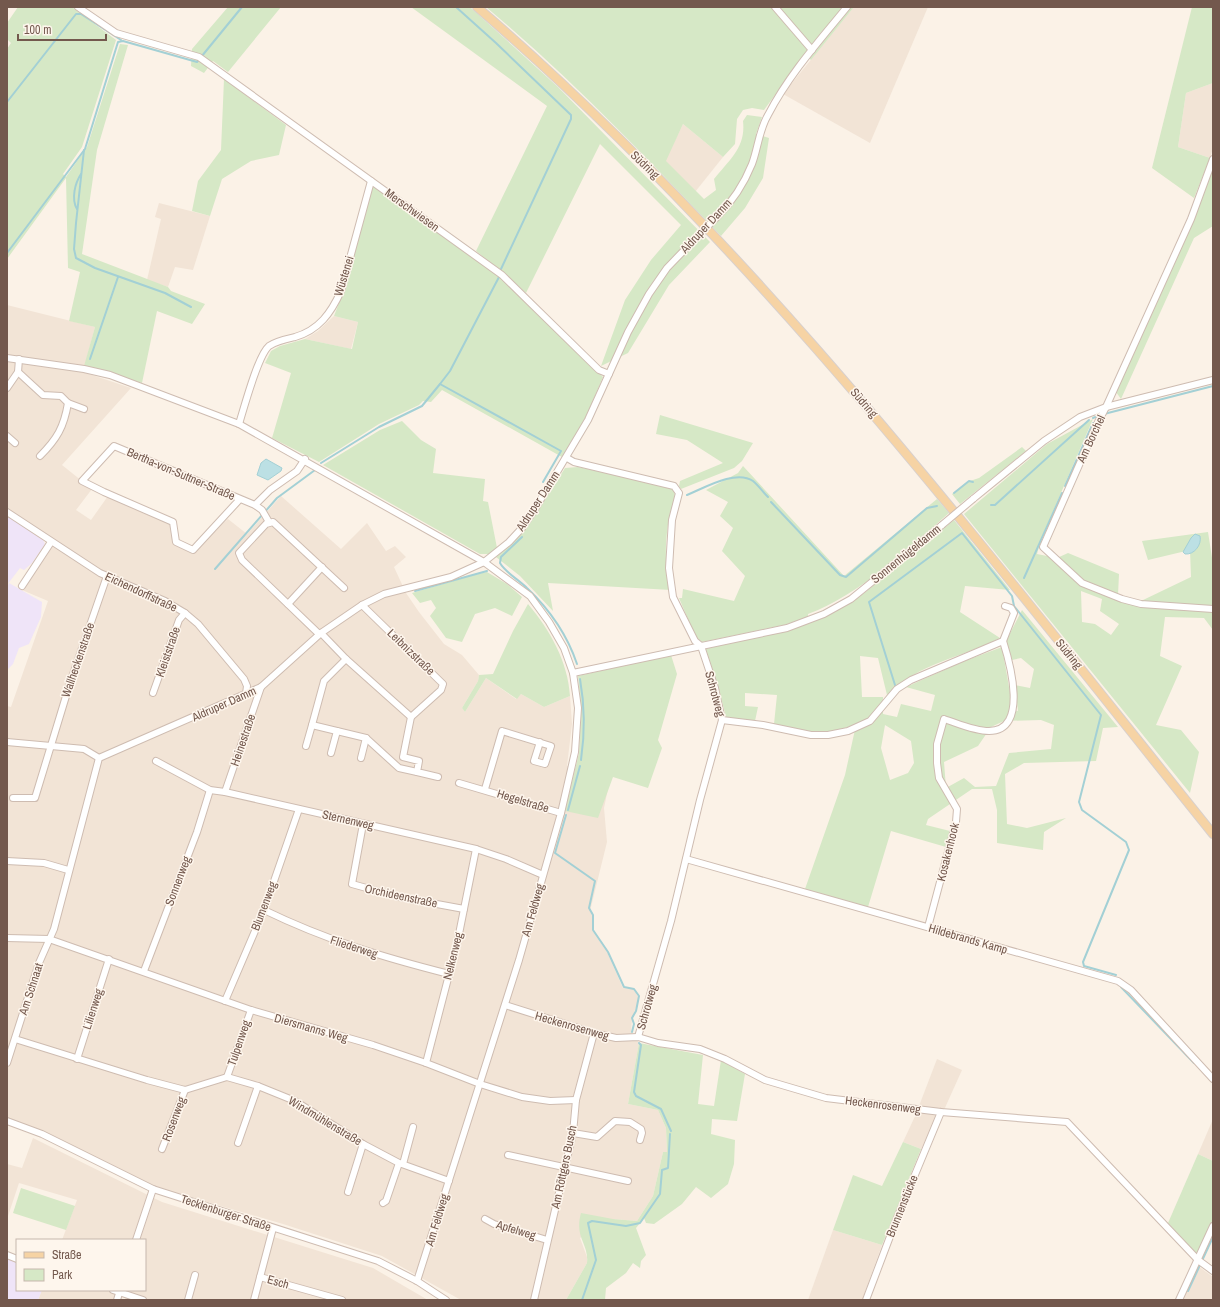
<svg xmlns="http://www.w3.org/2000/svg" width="1220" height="1307" font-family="'Archivo Narrow',sans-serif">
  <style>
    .residential { fill: #f2e4d6 }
    .education { fill: #efe4f8 }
    .green { fill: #d6e8c6; fill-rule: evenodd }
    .water { fill: #bce0e4; stroke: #a3d0d5 }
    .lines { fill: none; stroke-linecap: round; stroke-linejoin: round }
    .stream { stroke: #a3d0d5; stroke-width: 2 }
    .minor-casing { stroke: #cebcb1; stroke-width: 8 }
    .major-casing { stroke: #d8d0cd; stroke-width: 10 }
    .minor { stroke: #fff; stroke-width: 6 }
    .major { stroke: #f6d3a4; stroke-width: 8 }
    .minor-bridge-casing { stroke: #cebcb1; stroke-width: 8; stroke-linecap: butt }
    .minor-bridge { stroke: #fff; stroke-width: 6 }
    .labels { text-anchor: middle; stroke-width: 3; stroke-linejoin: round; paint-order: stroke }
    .street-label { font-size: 12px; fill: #73584d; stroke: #fef6ed }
  </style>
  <rect width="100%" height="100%" fill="#fbf2e7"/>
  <g class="residential">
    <path d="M854 7H928L870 143 783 94Z"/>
    <path d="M1213 83V148L1210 158 1178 147 1186 93Z"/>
    <path d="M683 124 723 157 695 192 665 161Z"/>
    <path d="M159 203 210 216 193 270 175 267 168 287 147 280 161 219 155 217Z"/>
    <path d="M7 305 95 327 83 372 131 388 62 465 92 489 76 510 91 520 108 496 174 525 176 541 193 547 228 519 247 534 281 496 341 549 367 523 386 551 395 546 406 557 394 567 406 593 419 612 444 644 462 655 479 675 478 681 462 708 465 712 486 678 516 699 521 694 544 707 570 696 572 724 567 766 582 769 608 789 604 808 607 842 590 911 592 915V930L607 952 623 988 633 989 639 998 632 1019 631 1032 639 1043 628 1104 658 1110 666 1128 667 1152H663L653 1196 637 1221 613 1219 580 1238 587 1257V1263L566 1300H461L382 1256 283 1224 156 1187 42 1132 7 1119V706L11 707 48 601 22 590 53 541 7 508Z"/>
    <path d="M334 316 358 322 351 349 305 339 318 331Z"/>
    <path d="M937 1059 962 1070 944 1110 919 1106Z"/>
    <path d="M917 1112 933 1113 937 1117 921 1149 903 1142Z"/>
    <path d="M1213 1119V1161L1198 1154Z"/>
    <path d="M33 1138 162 1202 373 1268 428 1300H125L127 1292 122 1290H145V1240H62L77 1200 19 1183 7 1219V1164L22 1168Z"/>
    <path d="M833 1230 882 1245 862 1300H808Z"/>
    <path d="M1198 1266 1213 1277V1300H1182Z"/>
    <path d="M42 1290H116L113 1300H38Z"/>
  </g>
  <g class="education">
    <path d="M7 516 43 540 45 544 32 563 24 570 20 568 7 585Z"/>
    <path d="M9 583 42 602 41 617 29 644 19 648 13 664 7 670V587Z"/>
    <path d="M7 1259 17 1263V1290H42L38 1300H7Z"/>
  </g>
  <g class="green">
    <path d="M18 7H72L116 40 82 147 63 174 66 177 87 147 120 44 128 45 97 150 82 254 168 287 171 291 205 304 192 324 157 311 142 383 84 366 95 327 69 321 80 272 68 268 66 178 7 259V49L11 43 7 39V23Z"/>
    <path d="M228 7H281L228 72 213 61 204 73 191 66 192 49Z"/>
    <path d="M411 7H470L558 87 710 242 669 285 628 353 601 366 625 300 651 260 681 225 600 144 526 293 506 275 476 251 547 106Z"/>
    <path d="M486 7H854L811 60 805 54 764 110 752 108 743 110 737 119 735 144 723 157 683 124 666 161 704 199 716 190 714 179C730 159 746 147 743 121L747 115 762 117 756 134 769 138 763 178 745 208 721 236C646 157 570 77 486 7Z"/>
    <path d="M1192 7H1213V83L1186 93 1178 147 1210 158 1194 198 1152 168Z"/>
    <path d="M224 79 286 125 279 155 251 161 222 179 210 216 192 211 198 181 221 150Z"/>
    <path d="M1213 165V226L1194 238 1121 399 1116 392Z"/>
    <path d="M373 185 502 279 603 377 585 419 562 457 442 390 431 402 423 401 419 405 379 424 319 462 272 438 291 373 265 363 271 351 280 346 305 339 352 349 358 322 334 316 342 295Z"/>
    <path d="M660 415 753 443 742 461 734 468 681 489 679 486 680 481 723 463 687 440 656 434Z"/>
    <path d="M1093 419 1041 539 1037 554 1057 558 1068 553 1119 574 1118 595 1141 601 1191 577 1190 550 1148 560 1142 541 1208 532 1213 564V630L1204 618 1165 617 1160 656 1182 666 1156 725 1181 730 1199 752 1190 793 964 514 1047 444ZM1081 591 1102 599 1100 611 1119 624 1111 635 1095 624 1082 622Z"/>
    <path d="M402 421 421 440 436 449 433 473 485 479 483 501 488 502 497 548 490 554H480L323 465 380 430Z"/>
    <path d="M1022 447 1026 451 960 504 952 494 967 482 979 478Z"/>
    <path d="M743 466 844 576 937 499 949 513C908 549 859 595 808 614V617L784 625 702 642 696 638 679 598H682L683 589 734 601 745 576 722 551 733 528 720 516 728 502 706 490 738 473Z"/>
    <path d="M578 467 674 488C677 498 671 509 669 519 665 539 664 570 671 590L548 583 553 611 520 576 496 557C525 533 545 501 565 468Z"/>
    <path d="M954 520 1010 590 965 586 960 612 1000 638C963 657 917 664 887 695L878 658 860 656 862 697H883V714L897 717 901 704 931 711 935 695 906 687 962 662 1002 647 1013 710 1018 711 1015 685 1030 688 1034 669 1021 658 1012 660 1006 641 1022 610 1118 727 1103 728 1096 761 1024 763 1005 774 1007 824 1027 828 1066 818 1044 832 1043 850 997 843V810L992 789H972L928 819 926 825 950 831 946 847 891 831 868 907 805 889 845 775 856 725 828 732 809 731 774 724 777 695 745 693V706L758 707 755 721 726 717 718 686 705 649 785 631 834 612 863 594ZM1041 720 1054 725 1051 749 1009 753 996 786 975 787 964 778 946 788 944 762 978 746 991 727 1004 721ZM885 725 911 741 914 763 908 773 890 780 881 748Z"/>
    <path d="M487 572 507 584 522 597 512 616 495 608 475 614 462 642 446 638 430 616 436 608 431 600 420 603 412 593 474 575Z"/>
    <path d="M528 604C550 630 568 662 570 696L544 707 521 694 517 699 486 678 465 712 462 708 478 681 479 675 493 674 513 631Z"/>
    <path d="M671 655 677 674 658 740 662 748 648 788 613 777 598 818 565 811 579 753 581 710 578 676Z"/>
    <path d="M639 1043 703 1055 698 1104 714 1106 721 1060 745 1074 737 1121 712 1119 711 1134 735 1140 734 1164 728 1184 711 1198 696 1187 682 1204 654 1224 646 1223 644 1218 636 1228 646 1255 641 1261 640 1268 633 1263 626 1273 606 1288 605 1300H566L587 1263C589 1243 574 1238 581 1213L613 1219 637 1221 653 1196 663 1152H667L666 1128 658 1110 628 1104Z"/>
    <path d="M903 1142 921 1149 882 1245 833 1230 853 1175 882 1186Z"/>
    <path d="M1198 1154 1213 1161V1220L1197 1255 1168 1223Z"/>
    <path d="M21 1188 75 1206 66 1230 13 1213Z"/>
  </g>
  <g class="water">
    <path d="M266 459 282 468 281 471 268 480 257 475 261 463Z"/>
    <path d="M1195 534 1200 536C1202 545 1194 555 1185 554L1183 552 1191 538Z"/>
  </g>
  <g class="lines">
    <g class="stream">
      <path d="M456 7 496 43 571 115V119L501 269"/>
      <path d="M7 102 76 14H81L121 40"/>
      <path d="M84 150 76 223 74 249 76 258 95 268 165 293 191 307"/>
      <path d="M77 209C71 199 75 183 81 174"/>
      <path d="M7 253 85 149 118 42 123 41 197 62 242 7"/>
      <path d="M499 277 450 371 440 384 561 451 543 482"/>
      <path d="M90 359 118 277"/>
      <path d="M1104 414 1213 386"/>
      <path d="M1093 418 1100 415"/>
      <path d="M321 463 379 427 422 406 440 384"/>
      <path d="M1065 486 1093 423"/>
      <path d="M954 493 969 481 973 482"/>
      <path d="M687 495C704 488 736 469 753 481 758 485 763 492 768 497"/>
      <path d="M771 502 840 575 846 577 927 508 937 506"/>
      <path d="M991 505H995L1089 420"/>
      <path d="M522 537 501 557 500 563C505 572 519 580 527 588 549 609 567 634 577 664"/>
      <path d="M215 569 277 498 315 470"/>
      <path d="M1024 578 1062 493"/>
      <path d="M415 591 487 571"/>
      <path d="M580 679C585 707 585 733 581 760"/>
      <path d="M895 685 869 602 962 533 1012 596 1014 606 1101 715 1079 802 1082 810 1126 842 1129 850 1083 962 1084 966 1116 975"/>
      <path d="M568 810 580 766"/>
      <path d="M566 815 555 853 595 881 589 908 593 915V930L608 952 624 987 634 989 639 996 636 1011 632 1018 634 1024 632 1032"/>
      <path d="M1121 987 1194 1063"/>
      <path d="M639 1043 641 1045 634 1092 636 1096 661 1109 671 1131"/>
      <path d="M1188 1291 1213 1237"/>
      <path d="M582 1300 596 1260 588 1223 592 1221 626 1226 640 1223 660 1194 662 1170 668 1168 670 1134"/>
    </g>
    <defs>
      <g id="minor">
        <path d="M78 7 116 33 199 57 502 275 599 370 609 374"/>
        <path d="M775 7 812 50"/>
        <path d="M1213 159 1191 219 1106 407 1098 422 1043 547 1082 583 1122 599 1141 604 1213 609"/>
        <path d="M717 217C732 202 744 184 752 164 758 148 759 130 768 115 788 76 819 41 847 7"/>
        <path d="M7 358 84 369 110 375 239 424 484 562 530 596 549 622 564 648 573 673 578 708 575 752 561 813 519 960 417 1281"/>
        <path d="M18 372 43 395 61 396 68 403C64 427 57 439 40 456"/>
        <path d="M7 388 18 372 19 359"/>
        <path d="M68 403 84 409"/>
        <path d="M239 424C244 408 258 355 269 346 276 341 286 339 295 337 319 330 331 313 341 291L371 181"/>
        <path d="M7 436 15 443"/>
        <path d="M567 458 574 462 674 486 679 493 672 520 669 568 673 597 695 641 701 646 715 688 722 720 700 800 671 921 638 1037"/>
        <path d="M240 499 193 550 176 542 173 522 104 492 82 481 114 446 255 505 262 510 269 522"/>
        <path d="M973 499 1044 441 1080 417 1106 407 1213 380"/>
        <path d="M255 505 270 490 297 471 305 459"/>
        <path d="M7 512 100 573 165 601 185 613 198 624 244 679 247 686 246 694"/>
        <path d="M22 586 51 542"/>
        <path d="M288 604 322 567"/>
        <path d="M362 605 443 684 441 690 411 717 403 757 419 761 417 772 438 777"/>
        <path d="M321 633 346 659 411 717"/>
        <path d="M319 634 242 560 239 553 266 524 273 522 344 588"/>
        <path d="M346 659 324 681 312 725 366 738 399 768 417 772"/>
        <path d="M573 673 787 628 824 614 851 599 942 525"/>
        <path d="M153 693 179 620 185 613"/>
        <path d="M722 720 763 725 811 735H828L848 731 870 721 897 689 911 680 1003 641 1014 613 1011 608 1005 606"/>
        <path d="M7 742 84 749 99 758"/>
        <path d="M306 746 312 725"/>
        <path d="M331 753 337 731"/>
        <path d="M361 758 366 738"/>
        <path d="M156 761 210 790 225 792 476 849 506 859 543 875"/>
        <path d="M459 783 561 813"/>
        <path d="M485 789 502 731 551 746 545 764 534 761 540 742"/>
        <path d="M225 792 261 687"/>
        <path d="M13 798H35L70 683 107 576"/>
        <path d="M363 824 352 884 399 897 464 909"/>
        <path d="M686 859 1118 981 1131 990 1213 1079"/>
        <path d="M7 861 44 863 68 870"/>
        <path d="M264 910C326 940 382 957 449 974"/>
        <path d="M928 927 956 822 957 809 939 778 937 763V744L944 719C957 723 974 731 989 731 1029 731 1010 663 1003 641"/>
        <path d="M7 938 49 939 251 1010 373 1045 426 1063 480 1084 522 1097 550 1101 576 1100"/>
        <path d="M144 971 197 832 210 790"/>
        <path d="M225 1001 264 910 299 809"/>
        <path d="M505 1005 594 1033 616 1038 638 1037 658 1043 700 1049 725 1059 765 1080 826 1098 941 1112 1067 1122 1198 1260 1213 1271"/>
        <path d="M15 1039 147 1080 185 1090 227 1077 258 1086 295 1101 363 1144 399 1163 449 1181"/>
        <path d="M77 1059 109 959"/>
        <path d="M7 1063 39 963 54 929 99 758 261 687 321 633 362 605 384 594 451 577 484 562 509 542 522 528 535 509 588 420 628 332 649 294 667 268 693 241"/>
        <path d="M426 1063 457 944 476 849"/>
        <path d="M227 1077 251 1010"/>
        <path d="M7 1121 42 1134 153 1189 378 1261 417 1281 446 1300"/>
        <path d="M573 1133 597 1137 615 1121 630 1122 641 1129 642 1133 640 1140"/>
        <path d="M238 1143 258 1086"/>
        <path d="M162 1149 185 1090"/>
        <path d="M508 1155 628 1181"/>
        <path d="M403 1164 413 1127"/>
        <path d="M348 1192 363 1144"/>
        <path d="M383 1203 386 1201 399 1163"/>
        <path d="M485 1219 494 1224 547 1240"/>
        <path d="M136 1240 153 1189"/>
        <path d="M7 1255 17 1259"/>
        <path d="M260 1277 342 1300"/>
        <path d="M113 1290 143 1300"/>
        <path d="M117 1300 120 1290"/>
        <path d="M188 1300 195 1275"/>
        <path d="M254 1300 273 1228"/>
        <path d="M534 1300 573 1133 576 1100 594 1033"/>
        <path d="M866 1300 897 1218 941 1112"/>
        <path d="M1179 1300 1213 1226"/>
      </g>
      <path id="major" d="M477 7C758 249 982 547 1213 834"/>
    </defs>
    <use href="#minor" class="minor-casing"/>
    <use href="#major" class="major-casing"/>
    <use href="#minor" class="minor"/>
    <use href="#major" class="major"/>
    <defs>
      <g id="minor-bridge">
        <path d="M693 241 717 217"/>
        <path d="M942 525 973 499"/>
      </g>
    </defs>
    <use href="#minor-bridge" class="minor-bridge-casing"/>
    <use href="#minor-bridge" class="minor-bridge"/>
  </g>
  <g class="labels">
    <g class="street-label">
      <text transform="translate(645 165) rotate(44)" y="4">Südring</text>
      <text transform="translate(412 210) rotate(36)" y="4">Merschwiesen</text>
      <text transform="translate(706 226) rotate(-47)" y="4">Aldruper Damm</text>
      <text transform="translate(344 276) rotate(-73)" y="4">Wüstenei</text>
      <text transform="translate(864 403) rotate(49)" y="4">Südring</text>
      <text transform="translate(1091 439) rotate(-65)" y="4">Am Borchel</text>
      <text transform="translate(181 474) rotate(23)" y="4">Bertha-von-Suttner-Straße</text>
      <text transform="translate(538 501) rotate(-57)" y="4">Aldruper Damm</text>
      <text transform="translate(906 554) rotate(-39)" y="4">Sonnenhügeldamm</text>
      <text transform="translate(141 592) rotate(25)" y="4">Eichendorffstraße</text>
      <text transform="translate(168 652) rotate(-71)" y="4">Kleiststraße</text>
      <text transform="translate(411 652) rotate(44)" y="4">Leibnizstraße</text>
      <text transform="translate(1069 654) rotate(51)" y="4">Südring</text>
      <text transform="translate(78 660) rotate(-71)" y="4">Wallheckenstraße</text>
      <text transform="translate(715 694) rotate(75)" y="4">Schrotweg</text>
      <text transform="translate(224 704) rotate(-24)" y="4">Aldruper Damm</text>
      <text transform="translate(243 740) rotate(-71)" y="4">Heinestraße</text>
      <text transform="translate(523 801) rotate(17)" y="4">Hegelstraße</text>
      <text transform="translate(348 820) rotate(13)" y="4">Sternenweg</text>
      <text transform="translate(948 852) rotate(-76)" y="4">Kosakenhook</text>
      <text transform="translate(178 881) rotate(-69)" y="4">Sonnenweg</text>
      <text transform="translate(401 896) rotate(12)" y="4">Orchideenstraße</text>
      <text transform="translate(264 906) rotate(-69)" y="4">Blumenweg</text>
      <text transform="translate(533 910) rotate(-74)" y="4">Am Feldweg</text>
      <text transform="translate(968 939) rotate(16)" y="4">Hildebrands Kamp</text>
      <text transform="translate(354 947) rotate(18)" y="4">Fliederweg</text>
      <text transform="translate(453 956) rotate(-76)" y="4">Nelkenweg</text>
      <text transform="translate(31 989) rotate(-72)" y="4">Am Schnaat</text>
      <text transform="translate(647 1007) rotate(-74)" y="4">Schrotweg</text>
      <text transform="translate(93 1009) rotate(-72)" y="4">Lilienweg</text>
      <text transform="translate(572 1026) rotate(16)" y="4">Heckenrosenweg</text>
      <text transform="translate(311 1028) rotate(16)" y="4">Diersmanns Weg</text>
      <text transform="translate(239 1043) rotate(-71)" y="4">Tulpenweg</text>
      <text transform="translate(883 1105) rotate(7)" y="4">Heckenrosenweg</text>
      <text transform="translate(174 1119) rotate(-69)" y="4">Rosenweg</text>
      <text transform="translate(325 1121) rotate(31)" y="4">Windmühlenstraße</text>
      <text transform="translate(564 1167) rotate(-78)" y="4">Am Röttgers Busch</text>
      <text transform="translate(902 1206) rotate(-68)" y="4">Brunnenstücke</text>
      <text transform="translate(226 1213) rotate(18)" y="4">Tecklenburger Straße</text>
      <text transform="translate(437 1220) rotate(-73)" y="4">Am Feldweg</text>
      <text transform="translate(516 1230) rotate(17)" y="4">Apfelweg</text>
      <text transform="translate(278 1282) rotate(16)" y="4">Esch</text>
    </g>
  </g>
  <rect width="1220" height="1307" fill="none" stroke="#73584d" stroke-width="16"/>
  <rect x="16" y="1239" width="130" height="52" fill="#fef6ed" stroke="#c6b7ad"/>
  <rect x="24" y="1252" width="20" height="6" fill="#f6d3a4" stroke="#c6b7ad"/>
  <text x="52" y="1259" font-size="12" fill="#73584d">Straße</text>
  <rect x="24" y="1269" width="20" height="12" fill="#d6e8c6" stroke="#c6b7ad"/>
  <text x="52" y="1279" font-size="12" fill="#73584d">Park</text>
  <path d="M18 34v6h88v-6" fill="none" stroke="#73584d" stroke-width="2"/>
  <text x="24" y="34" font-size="12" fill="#73584d" stroke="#fef6ed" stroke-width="3" paint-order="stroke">100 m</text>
</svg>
